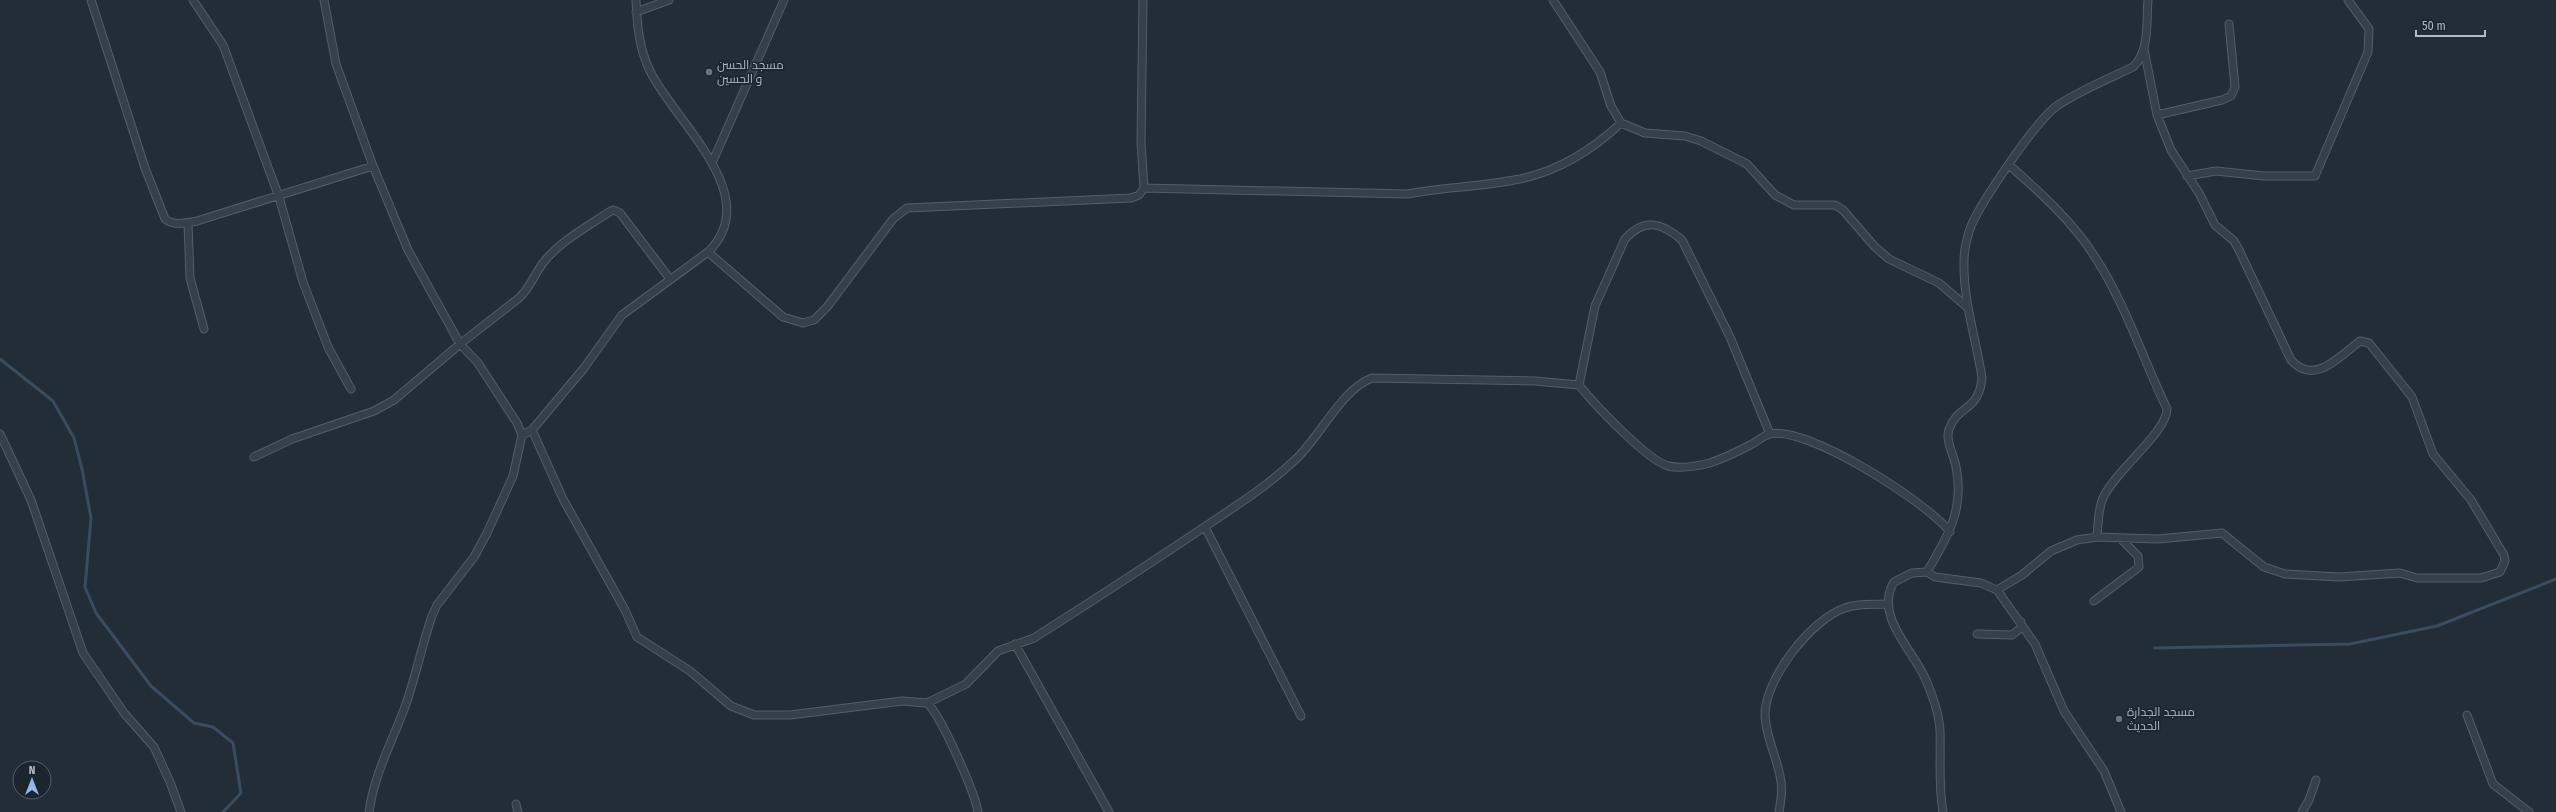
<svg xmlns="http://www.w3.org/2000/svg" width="2556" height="812" font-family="'Fira Sans Condensed',Cairo,sans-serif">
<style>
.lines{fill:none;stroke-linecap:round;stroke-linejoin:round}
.stream{stroke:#3a4c5f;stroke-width:3}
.minor-casing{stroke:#555d66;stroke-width:9}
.minor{stroke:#373f48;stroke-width:7}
.worship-dot{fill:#6b7280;stroke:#1c242d;stroke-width:1.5}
.labels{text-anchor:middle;stroke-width:3;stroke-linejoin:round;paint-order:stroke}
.poi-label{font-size:12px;fill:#b2bac4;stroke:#1c242d;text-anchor:start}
</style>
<rect width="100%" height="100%" fill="#232d37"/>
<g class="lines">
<path class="stream" d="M0 359 53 401 74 438 82 469 91 518 85 587 96 613 151 686 194 723 213 727 233 743 241 793 223 812
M2155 648 2350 644 2437 626 2556 579"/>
<g class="minor-casing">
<path id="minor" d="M91 0 145 168 165 219C174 226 186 223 197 221L373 166
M193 0 223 45 279 197 303 282 328 347 351 389
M324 0 336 64 373 166 408 250 460 344 478 363 517 423 522 435 513 476 487 533 474 557 437 605 432 616C422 645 416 675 406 704 393 740 374 774 369 812
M1553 0 1600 72 1611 106 1621 123 1645 133 1685 136 1701 141 1747 164 1775 195 1794 205H1835L1843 210 1875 247 1889 259 1939 283 1967 307
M636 12 669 0
M2157 115 2222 100 2231 96 2235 87 2229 24
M712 163 784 0
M2009 165C2040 192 2074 223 2095 257 2125 303 2143 359 2167 409 2167 432 2115 471 2103 498 2098 509 2098 525 2097 537
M2187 176 2216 171 2264 176H2315L2368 52 2369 29 2348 0
M1144 188 1408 194C1443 187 1479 187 1514 180 1556 173 1591 151 1621 123
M188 223 190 278 204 329
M708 252 783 317 803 323 814 320 827 307 893 219 907 208 1131 198 1139 195 1144 188 1141 142 1143 0
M1579 385 1595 306 1625 239C1645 217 1662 223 1682 240L1730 337 1770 434
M532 430 563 499 625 610 637 637 690 671 731 706 754 715H790L902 701 927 703C941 715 975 793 978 812
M0 434 31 500 83 653 124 713 154 747 170 782 181 812
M522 435 532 430 584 368 622 315 708 252C766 196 674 121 650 71 639 49 637 24 636 0
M254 457 292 439 374 411 394 400 460 344 519 298C530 288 534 275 543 263 560 241 587 227 609 212L614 210 620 213 670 279
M1205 527 1301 716
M1927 572C1947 538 1965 509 1956 467 1954 455 1945 441 1949 429 1958 405 1979 411 1982 378 1976 338 1963 301 1964 261 1964 249 1967 237 1971 226 1982 201 2036 120 2058 105 2081 90 2108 79 2133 67 2150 51 2146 22 2148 0
M1997 590 2022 575 2051 551 2077 540 2097 537 2158 539 2222 533 2264 567 2285 574 2339 577 2400 573 2417 578H2481L2500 572 2505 561 2504 555 2471 500 2433 454 2412 397 2369 343 2360 341C2339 357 2314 386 2291 360L2239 250 2234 241 2215 225 2199 193 2171 150 2157 115 2144 49
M2094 601 2139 567 2138 556 2120 538
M1977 634 2012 635 2021 628V622
M1015 644 1109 812
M927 703 966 684 998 651 1034 638C1089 603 1143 568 1197 532 1231 509 1267 487 1297 458 1321 435 1342 389 1372 378L1535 381 1579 385C1594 404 1647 460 1668 466 1681 469 1698 466 1710 463 1724 458 1739 451 1752 444 1758 441 1764 435 1770 434 1806 425 1927 502 1950 532
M2467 715 2493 784 2529 812
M516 804 518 812
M1779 812C1781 800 1783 788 1780 776 1776 755 1766 737 1765 716 1764 680 1811 619 1845 608 1858 603 1874 605 1888 604
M1943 812C1938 784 1941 758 1940 730 1939 713 1932 694 1925 678 1912 649 1874 615 1894 582L1912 573 1927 572 1935 577 1981 583 1997 590 2035 644 2064 711 2104 771 2121 812
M2302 812 2309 800 2316 780"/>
</g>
<use href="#minor" class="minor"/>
</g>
<g class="worship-dot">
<circle cx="709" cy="72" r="4"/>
<circle cx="2119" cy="719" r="4"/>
</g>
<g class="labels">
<g class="poi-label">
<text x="717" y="69">مسجد الحسن<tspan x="717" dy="14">و الحسين</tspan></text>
<text x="2127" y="716">مسجد الجدارة<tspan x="2127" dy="14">الحديث</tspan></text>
</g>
</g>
<g transform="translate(32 780)"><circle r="19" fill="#1c242d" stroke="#586069"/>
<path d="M0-3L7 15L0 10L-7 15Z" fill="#8db9ed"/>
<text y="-6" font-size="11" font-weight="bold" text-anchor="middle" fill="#b2bac4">N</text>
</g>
<path d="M2416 30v6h69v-6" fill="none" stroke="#b2bac4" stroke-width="2"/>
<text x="2422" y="30" font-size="12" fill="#b2bac4" stroke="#1c242d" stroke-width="3" paint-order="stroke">50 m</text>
</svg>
